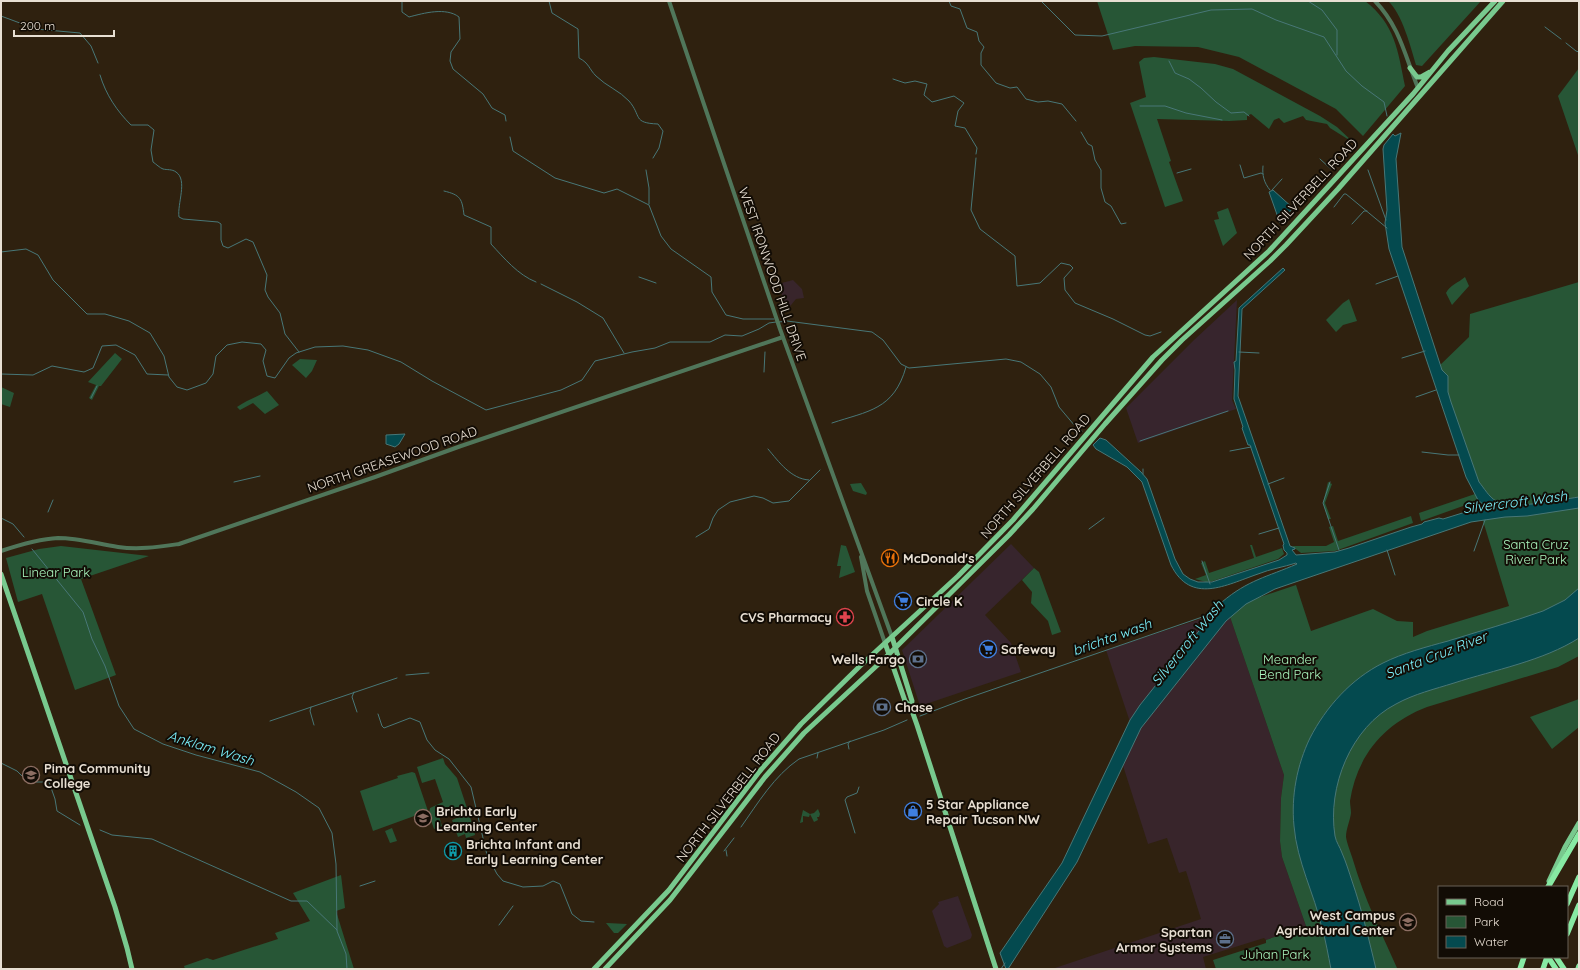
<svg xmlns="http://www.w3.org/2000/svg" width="1580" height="970" font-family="Quicksand,sans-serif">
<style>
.commercial{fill:#37252d}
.industrial{fill:#38252b}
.green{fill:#275636}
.water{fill:#044a4f;stroke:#487777}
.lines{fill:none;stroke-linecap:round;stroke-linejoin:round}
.stream{stroke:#487777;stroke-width:1}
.minor{stroke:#50765a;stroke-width:4}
.major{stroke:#78c98e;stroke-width:5}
.highway{stroke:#87eaa3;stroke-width:5.5}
.highway-bridge{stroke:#87eaa3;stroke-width:5.5}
.labels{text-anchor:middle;stroke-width:4;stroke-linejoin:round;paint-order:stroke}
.street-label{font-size:13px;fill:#e8dfd3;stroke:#120c05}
.park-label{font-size:13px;fill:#aaf6be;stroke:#120c05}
.poi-label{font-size:13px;font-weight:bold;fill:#e8dfd3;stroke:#120c05;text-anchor:start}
.water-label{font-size:14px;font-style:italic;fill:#7aeffa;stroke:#120c05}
</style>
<rect width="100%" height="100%" fill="#2f210f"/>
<path class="commercial" d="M1237 300 1232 400 1236 409 1138 443 1126 408 1194 340Z
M1011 544 1034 568 985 615 1011 643 1021 672 920 706 902 650Z
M958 896 972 935 971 938 970 939 947 948 944 946 932 911 939 904 938 902Z"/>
<path class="industrial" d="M793 280 802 289 804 298 796 299 787 310 778 284Z
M1227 608 1284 775 1281 798 1280 841 1282 857 1306 926 1266 940 1264 938 1203 957 1206 969H1052L1201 919 1186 871 1179 873 1167 838 1148 844 1118 750 1131 725 1106 650 1207 617Z"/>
<path class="green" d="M1097 1H1365C1395 24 1398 51 1405 86L1363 136 1336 109 1239 57 1198 47 1135 46 1113 50Z
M1388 1H1481L1422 66 1416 65C1411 48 1402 13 1388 1Z
M1154 57 1215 64 1233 69 1320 116 1337 127 1354 143 1330 128 1327 124 1306 120 1303 116 1284 123 1279 118 1274 120 1269 129 1251 114 1247 116V120L1229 121 1157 119 1171 161 1169 162 1183 201 1165 207 1130 103 1146 97 1139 62 1144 58Z
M1579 68V158L1558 96Z
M1228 208 1237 233 1223 246 1214 220 1219 219 1217 212Z
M1465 277 1469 286 1452 305 1446 293C1450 285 1458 283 1465 277Z
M1579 282V656L1558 667 1427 707C1385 723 1357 755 1350 801 1350 805 1351 809 1351 813 1350 821 1346 829 1346 837 1347 844 1351 853 1353 860 1364 898 1381 932 1397 968L1393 969H1216L1213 960 1266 943V940L1306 926 1282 857 1280 841 1281 798 1284 775 1227 608 1296 585 1311 631 1373 609 1397 621 1413 622V637L1427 631 1509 606 1477 501 1421 521 1419 513 1475 494 1435 370 1469 337 1470 314Z
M1349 299 1357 321 1343 325 1336 332 1326 320 1343 303Z
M115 353 122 359 101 386H99L92 400 89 398 96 385 88 382Z
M300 359 317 360 312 371 306 378 292 365Z
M1 387 14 393 10 407 1 404Z
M267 391 279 405 265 414 253 403 240 410 237 407C247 400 257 397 267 391Z
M1328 482 1332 484 1325 503 1331 519H1328L1323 503Z
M861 483 867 493 866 495 853 491 850 484Z
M1411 516 1413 523 1335 551 1301 553 1292 546H1326L1334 542 1329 527 1333 526 1338 541Z
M841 545 846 546 855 572 839 578 841 566H837Z
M1250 545H1252L1256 557 1282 548 1284 554 1278 559 1213 581 1206 582 1195 579 1206 575 1201 563 1205 561 1209 573 1254 558Z
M61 546 149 556 81 579 116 675 75 690 42 594 18 602 6 558 39 549Z
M1034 568 1039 572 1061 632 1052 635 1048 621 1031 603 1032 592 1022 580Z
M1579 699V727L1552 749 1530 717Z
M443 758 445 764 457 778 474 829 475 835 466 838 465 834 458 837 452 820 459 817 458 815 454 817 451 811 439 816 442 826 434 829 429 814 430 808 443 802 435 779 422 783 417 767Z
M412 772 415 773 428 811 373 831 360 791 398 778 397 776Z
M818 809 820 814 819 817H817L818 820 814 822 810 814 809 817 803 816V822L800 823 803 810 810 814 814 813Z
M392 828 397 841 390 843 385 831Z
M341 875 345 908 336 911 354 969H185L184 966 207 958 213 960 278 939 275 933 310 921 293 893Z
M606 923H607L627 924 618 933H614Z"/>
<path class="water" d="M1401 133 1396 159 1402 247 1442 370 1448 376V392L1451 402 1479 482C1484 488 1489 497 1496 501 1515 510 1558 500 1579 497V508L1527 516 1505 517 1471 522 1275 589 1246 604 1226 621 1141 728 1077 862 1008 969H1006L1000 953 1062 863 1130 720 1140 705 1222 602C1248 580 1267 577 1297 564L1296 563C1284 567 1270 569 1258 574 1226 585 1191 605 1171 565L1142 482 1127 467 1096 449 1093 445 1100 438 1106 440 1141 472 1147 479 1175 559 1183 574 1190 579 1198 582H1212L1279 560 1287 555V553L1284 550 1283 545 1284 544 1250 445H1248L1242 428 1243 427 1234 399 1235 370 1234 362 1236 361 1239 308 1283 268 1285 270 1242 309 1238 396 1290 546 1295 548V549L1292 550 1296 555 1335 552 1349 548 1411 527 1422 524 1424 522 1439 518 1443 519 1485 506 1478 500 1466 477 1389 249 1385 223 1387 210 1383 149 1384 145 1393 134 1395 136Z
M1273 190 1293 208 1280 223 1269 192Z
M405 434 399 444 395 447 386 444V435Z
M1579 588V638C1543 661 1494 670 1454 683 1435 689 1414 694 1396 704 1351 727 1327 787 1335 836 1336 842 1340 847 1342 853 1346 862 1349 872 1352 881 1362 910 1369 940 1376 969H1331C1328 955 1326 941 1322 928 1314 893 1297 862 1294 826 1291 796 1297 765 1310 738 1326 707 1351 679 1383 663 1403 653 1426 647 1448 641 1480 631 1512 622 1543 611L1565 600Z"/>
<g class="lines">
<path class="stream" d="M402 1V12L409 17C424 13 446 7 459 17L460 39 451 52 450 61 453 69 483 94 492 108 505 115 506 121
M549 1 552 13 578 29 579 58C589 63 589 69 596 76 606 86 620 91 629 101 642 116 632 123 658 124L663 131 659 148 653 158
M949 1 951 6 960 9 967 28 977 32 979 41 984 47 981 53V65L996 83 1010 88 1017 87 1026 99 1038 102 1048 101 1062 104 1076 121
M1041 1 1075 35 1102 36 1211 10 1252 9 1276 20 1324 37 1346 71 1362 86 1384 102 1387 116
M1308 1 1322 10 1337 30V55
M1 16 36 29 80 33 91 46 98 63
M1545 27 1561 39
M1566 43 1576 51 1579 52
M1169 61 1175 73 1189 79 1201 88 1216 102 1231 113 1244 112 1249 116
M100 75C106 95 117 111 131 125H148L154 130 151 150 153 162C156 164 160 168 163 169 167 170 172 169 176 172 188 180 177 204 179 217L183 219 218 222 221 224V240L223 246 228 248 246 239 253 242 267 275 265 290 268 297 280 313 285 334 299 352
M893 79 905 83 915 81 927 84 924 95 932 102 954 96 964 103 958 111 955 126 965 128 977 148 976 154
M1140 106H1165L1186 113 1222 120
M1081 132 1088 144 1092 146 1095 160 1101 170V188L1105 202 1111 206 1121 224 1126 223
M510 137 513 151 555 178 604 193 617 189 649 205 661 236 671 249 711 277 712 292 726 315 743 319H774
M976 158 971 210 980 229 1015 256 1017 286 1040 283 1061 263 1070 265 1073 268 1064 278 1065 290 1075 303 1113 319 1145 335 1150 336 1161 332
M1320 159 1331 169
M1240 165 1244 178 1261 173 1263 174
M1263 166C1262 175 1264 183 1270 190
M646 170 649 188V204
M1368 170 1386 220
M1177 173 1191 169
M1272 190 1282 179
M444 191C461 195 462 199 464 215L491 227V244C504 258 518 275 536 282
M1334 207 1344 194H1346L1387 228
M1352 224 1364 211H1367
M1 252 26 249 38 255 53 280 87 314H105L129 321 150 333 164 356 169 377 177 387 187 390 206 383 213 374 216 356 227 345 242 342 261 344 266 350 263 361 267 376 275 378 289 358 296 353 315 347 343 346 368 350 401 362 432 381 486 410 561 390 582 380 595 361 632 352 655 348 670 342H710L725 335 742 336 759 329 769 323 776 322
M639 277 656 283
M541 284 577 302 603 318 624 353
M1376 284 1398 276
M779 322 787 321 872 332 883 340 901 364 909 368 1006 359 1021 362 1040 374 1051 387 1059 407 1075 426 1082 431
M1239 352 1259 353
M1402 358 1425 351
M764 372 765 352
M1 374 33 375 52 366 84 372 93 368 102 346 116 345 135 355 147 374 168 375
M1416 397 1436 390
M91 398 97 386
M832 423C868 411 894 410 906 367
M1140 441 1228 411
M768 449C779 462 791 479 809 480
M1230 451 1251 447
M1422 452 1448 455H1459
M1143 469V474
M234 482 260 476
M1330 482 1323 503 1339 550
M1268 484 1284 478
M48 512 53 500
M1 518 13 524 24 537
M1089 529 1104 518
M1259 534 1279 528
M696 537 709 529 713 518 718 510 730 502 754 496 763 498 773 503 789 501 820 470
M32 549 83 612 92 639 105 666 119 706 134 729 163 744 196 755 260 772 296 792 319 808 332 833 336 864 337 931 346 954 347 969
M1387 550 1395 575
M1474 551 1485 520
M1202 561 1210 584
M406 675 429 673
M354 692 352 697 357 712
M311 707 310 711 314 725
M378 714 382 726 384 728 410 718 420 722 427 740 435 750 449 759 471 787 487 855 497 874 503 881 523 887 543 886 553 881 560 884 572 914 581 921 594 922
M920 716 965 699 1211 614
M270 721 397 678
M849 749 848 744 850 741
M817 758 818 753
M1 763 17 771 28 782H49L55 799 57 811 80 825
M741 827C758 803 774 776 799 759L884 730 907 720
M100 830 112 835 152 839 291 901H307L337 930
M855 833 845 800 847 797 857 793 859 787
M726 850 727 856
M724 851 734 838
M360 886 375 881
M499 925 513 906
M1001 969 1005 963"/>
<path class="minor" d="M669 1 780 329 892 637
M1375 1C1400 27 1405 56 1418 88
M1 551C19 545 38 539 58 538 78 538 98 544 118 547 139 550 158 547 179 544L375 477 461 446 783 337
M861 557 867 591 885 643"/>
<path class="major" d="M1410 68 1417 77H1421L1430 72
M1 574 115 907 127 948 132 969
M892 637 912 701 911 708
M885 643 905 701 911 708 917 725 996 969
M1549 881 1565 847 1579 823
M594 969 669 890 759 772 801 724 860 666 958 576 1013 520 1153 357 1269 251 1413 94 1448 51 1495 1
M605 969 670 900 765 777 804 733 884 659 1009 535 1033 509 1105 424 1162 360 1182 340 1270 261 1286 245 1338 189 1503 1"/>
<path class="highway" d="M1548 887 1579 834
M1567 904 1579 877
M1567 934 1579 905
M1520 969 1524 957
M1543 969 1547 957
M1578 969 1579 966"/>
<path class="highway-bridge" d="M1548 957 1556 969
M1556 957 1564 969"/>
</g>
<defs>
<g id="restaurant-ring" transform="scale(0.9)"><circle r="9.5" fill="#120c05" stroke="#e8710a" stroke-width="1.5"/><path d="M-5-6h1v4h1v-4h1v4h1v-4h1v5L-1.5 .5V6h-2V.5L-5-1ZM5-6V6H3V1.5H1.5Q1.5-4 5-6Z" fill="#e8710a"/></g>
<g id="supermarket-ring" transform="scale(0.9)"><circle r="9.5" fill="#120c05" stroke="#3f7fe0" stroke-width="1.5"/><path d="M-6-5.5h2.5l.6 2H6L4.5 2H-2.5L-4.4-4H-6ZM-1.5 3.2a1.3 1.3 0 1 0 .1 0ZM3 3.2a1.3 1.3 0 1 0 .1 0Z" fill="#3f7fe0"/></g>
<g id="pharmacy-ring" transform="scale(0.9)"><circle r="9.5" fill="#120c05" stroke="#e0444e" stroke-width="1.5"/><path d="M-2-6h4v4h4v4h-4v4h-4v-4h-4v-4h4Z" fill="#e0444e"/></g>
<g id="bank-ring" transform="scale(0.9)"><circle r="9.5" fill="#120c05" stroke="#5c6f8a" stroke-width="1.5"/><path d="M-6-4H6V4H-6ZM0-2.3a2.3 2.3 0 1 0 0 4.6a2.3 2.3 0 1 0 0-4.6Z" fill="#5c6f8a"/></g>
<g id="university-ring" transform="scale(0.9)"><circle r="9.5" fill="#120c05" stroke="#8d6e63" stroke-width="1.5"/><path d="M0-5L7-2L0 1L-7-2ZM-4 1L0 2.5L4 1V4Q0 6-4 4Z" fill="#8d6e63"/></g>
<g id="shop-ring" transform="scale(0.9)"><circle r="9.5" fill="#120c05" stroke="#3f7fe0" stroke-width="1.5"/><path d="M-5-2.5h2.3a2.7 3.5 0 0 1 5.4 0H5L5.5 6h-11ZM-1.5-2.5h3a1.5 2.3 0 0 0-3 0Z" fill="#3f7fe0"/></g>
<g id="school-ring" transform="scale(0.9)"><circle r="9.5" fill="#120c05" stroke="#8d6e63" stroke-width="1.5"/><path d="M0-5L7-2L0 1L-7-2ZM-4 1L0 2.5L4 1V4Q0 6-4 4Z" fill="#8d6e63"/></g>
<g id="building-ring" transform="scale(0.9)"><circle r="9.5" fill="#120c05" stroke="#0f9aa8" stroke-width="1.5"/><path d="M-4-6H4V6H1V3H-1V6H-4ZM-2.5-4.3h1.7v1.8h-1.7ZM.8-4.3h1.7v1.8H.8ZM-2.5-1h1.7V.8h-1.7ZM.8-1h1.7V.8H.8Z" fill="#0f9aa8"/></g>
<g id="office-ring" transform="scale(0.9)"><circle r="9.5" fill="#120c05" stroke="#5c6f8a" stroke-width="1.5"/><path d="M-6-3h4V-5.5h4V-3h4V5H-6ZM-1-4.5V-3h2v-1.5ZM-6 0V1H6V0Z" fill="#5c6f8a"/></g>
</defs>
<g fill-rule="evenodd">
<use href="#restaurant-ring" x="890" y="558"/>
<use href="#supermarket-ring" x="903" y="601"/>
<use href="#pharmacy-ring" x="845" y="617"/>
<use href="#supermarket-ring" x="988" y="649"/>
<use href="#bank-ring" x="918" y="659"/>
<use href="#bank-ring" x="882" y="707"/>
<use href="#university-ring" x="31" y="775"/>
<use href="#shop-ring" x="913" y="811"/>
<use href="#school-ring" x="423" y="818"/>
<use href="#building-ring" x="453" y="851"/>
<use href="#university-ring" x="1408" y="922"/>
<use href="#office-ring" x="1225" y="939"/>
</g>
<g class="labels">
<g class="street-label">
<text transform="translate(1300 199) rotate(-47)" y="5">NORTH SILVERBELL ROAD</text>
<text transform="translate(773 274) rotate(71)" y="5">WEST IRONWOOD HILL DRIVE</text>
<text transform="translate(392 459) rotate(-19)" y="5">NORTH GREASEWOOD ROAD</text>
<text transform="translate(1035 476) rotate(-49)" y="5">NORTH SILVERBELL ROAD</text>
<text transform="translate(728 797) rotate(-52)" y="5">NORTH SILVERBELL ROAD</text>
</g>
<g class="park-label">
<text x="1536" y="549">Santa Cruz<tspan x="1536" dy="15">River Park</tspan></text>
<text x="56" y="577">Linear Park</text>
<text x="1290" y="664">Meander<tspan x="1290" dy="15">Bend Park</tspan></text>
<text x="1275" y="959">Juhan Park</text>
</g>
<g class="poi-label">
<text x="903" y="563">McDonald's</text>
<text x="916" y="606">Circle K</text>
<text x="832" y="622" text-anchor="end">CVS Pharmacy</text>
<text x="1001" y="654">Safeway</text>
<text x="905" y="664" text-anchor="end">Wells Fargo</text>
<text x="895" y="712">Chase</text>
<text x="44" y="773">Pima Community<tspan x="44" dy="15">College</tspan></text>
<text x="926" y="809">5 Star Appliance<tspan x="926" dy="15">Repair Tucson NW</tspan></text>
<text x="436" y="816">Brichta Early<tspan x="436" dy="15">Learning Center</tspan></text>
<text x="466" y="849">Brichta Infant and<tspan x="466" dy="15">Early Learning Center</tspan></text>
<text x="1395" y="920" text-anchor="end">West Campus<tspan x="1395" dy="15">Agricultural Center</tspan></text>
<text x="1212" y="937" text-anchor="end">Spartan<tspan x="1212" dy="15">Armor Systems</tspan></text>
</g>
<g class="water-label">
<text transform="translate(1515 502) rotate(-7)" y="5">Silvercroft Wash</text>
<text transform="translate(1112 637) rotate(-20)" y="5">brichta wash</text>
<text transform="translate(1187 643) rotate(-51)" y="5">Silvercroft Wash</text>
<text transform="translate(1436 655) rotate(-21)" y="5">Santa Cruz River</text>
<text transform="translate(211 748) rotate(17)" y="5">Anklam Wash</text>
</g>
</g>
<rect width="1580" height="970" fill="none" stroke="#e8dfd3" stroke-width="4"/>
<rect x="1438" y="886" width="130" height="72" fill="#120c05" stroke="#686057"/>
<rect x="1446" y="899" width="20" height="6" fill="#78c98e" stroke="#686057"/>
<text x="1474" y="906" font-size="12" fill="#e8dfd3">Road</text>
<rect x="1446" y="916" width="20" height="12" fill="#275636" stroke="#686057"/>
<text x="1474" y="926" font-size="12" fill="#e8dfd3">Park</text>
<rect x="1446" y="936" width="20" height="12" fill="#044a4f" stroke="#686057"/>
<text x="1474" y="946" font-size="12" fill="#e8dfd3">Water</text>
<path d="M14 30v6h100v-6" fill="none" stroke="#e8dfd3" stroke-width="2"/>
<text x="20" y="30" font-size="12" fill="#e8dfd3" stroke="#120c05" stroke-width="3" paint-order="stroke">200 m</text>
</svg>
